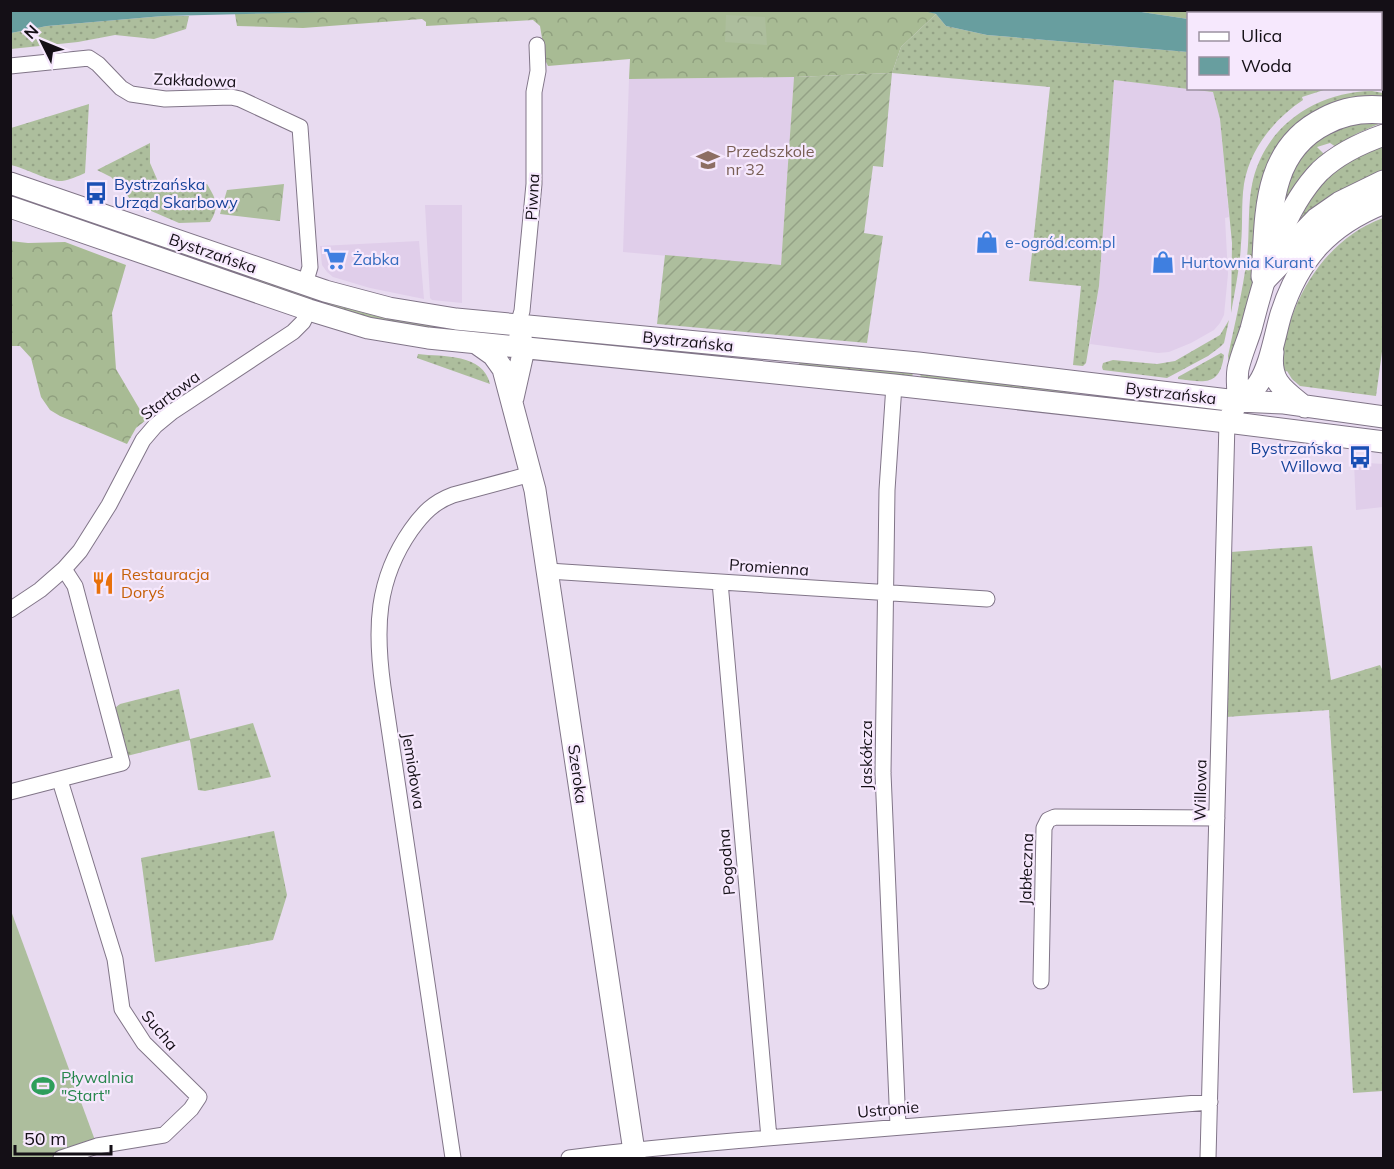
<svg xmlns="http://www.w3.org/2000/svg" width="1394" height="1169" font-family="Mulish,sans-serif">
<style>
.built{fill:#e0ceea}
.grass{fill:url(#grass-dots)}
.forest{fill:url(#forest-crowns)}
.park{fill:url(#park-crowns)}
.garden{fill:url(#garden-furrows)}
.pitch{fill:#adbe9d}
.water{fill:#689e9f}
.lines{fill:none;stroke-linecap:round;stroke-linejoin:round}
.street-casing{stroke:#817588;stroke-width:17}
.secondary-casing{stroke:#817588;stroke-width:23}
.highway-casing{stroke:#817588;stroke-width:29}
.street{stroke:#fff;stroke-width:15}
.secondary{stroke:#fff;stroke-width:21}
.highway{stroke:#fff;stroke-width:27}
.labels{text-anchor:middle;stroke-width:4.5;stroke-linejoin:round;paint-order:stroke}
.street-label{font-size:16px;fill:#140f16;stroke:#f6e8fd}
.education-label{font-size:16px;fill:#785e54;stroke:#f6e8fd;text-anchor:start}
.transit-label{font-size:16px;fill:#164399;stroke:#f6e8fd;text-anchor:start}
.shop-label{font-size:16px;fill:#366cbe;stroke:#f6e8fd;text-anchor:start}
.food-label{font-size:16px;fill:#c56008;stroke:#f6e8fd;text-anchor:start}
.leisure-label{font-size:16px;fill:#27864d;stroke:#f6e8fd;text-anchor:start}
</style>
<defs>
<pattern id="grass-dots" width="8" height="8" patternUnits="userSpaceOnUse" patternTransform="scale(1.5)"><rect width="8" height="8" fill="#adbe9d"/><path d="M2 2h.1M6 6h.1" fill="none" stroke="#94a286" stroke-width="1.8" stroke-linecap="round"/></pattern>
<pattern id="forest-crowns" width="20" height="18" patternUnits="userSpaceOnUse" patternTransform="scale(1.5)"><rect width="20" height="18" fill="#a8bb94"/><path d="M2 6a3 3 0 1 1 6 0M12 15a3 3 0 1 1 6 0" fill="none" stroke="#90a07f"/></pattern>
<pattern id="park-crowns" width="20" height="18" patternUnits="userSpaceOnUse" patternTransform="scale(1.5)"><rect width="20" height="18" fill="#adbe9d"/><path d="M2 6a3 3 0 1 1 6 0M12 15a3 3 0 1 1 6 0" fill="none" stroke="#94a286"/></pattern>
<pattern id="garden-furrows" width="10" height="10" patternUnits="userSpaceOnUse" patternTransform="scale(1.5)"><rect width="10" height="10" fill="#adbe9d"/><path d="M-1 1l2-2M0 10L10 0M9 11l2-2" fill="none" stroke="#94a286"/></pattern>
</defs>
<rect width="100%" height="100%" fill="#e8dbf0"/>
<path class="built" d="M794 77 781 266 623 252 629 79Z
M1114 80 1213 92 1220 119 1229 217 1225 218 1228 274 1224 315 1220 323 1214 330 1191 343 1169 352 1158 353 1090 344 1099 286Z
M425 205H462V303L432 300 430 298Z
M419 241 424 299 370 288 333 277 327 272 322 265 320 246Z
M1354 462 1383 464V507L1356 510Z"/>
<path class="grass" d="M936 14 946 26 987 35 1188 52V88L1327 89 1302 97 1303 100C1274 119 1250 149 1244 184 1241 204 1243 225 1241 244 1240 267 1235 290 1231 313L1232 243 1220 119 1213 92 1114 80 1099 286 1086 363 1083 366 1073 365 1081 286 1029 281 1050 87 892 73 901 47Z
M163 16H189L186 29 154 39 115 35 78 42 11 49V33L47 26Z
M1372 91 1383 93V102L1307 125 1229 368 1228 356C1235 323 1243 290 1247 257 1250 232 1247 205 1253 180 1267 124 1317 92 1372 91Z
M89 104 85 173C78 176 70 180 62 181 50 182 25 168 11 165V128Z
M1383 122 1356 134 1336 147 1330 143 1317 147 1324 154 1322 157 1278 209 1295 160 1337 123Z
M1383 142V176L1292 237C1303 212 1316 185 1339 168 1353 158 1369 151 1383 142Z
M150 143V163L160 186 180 182 207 184C216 199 220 206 210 222L179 223 149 210 131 201 126 193 111 177 97 170Z
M10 192 161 244 158 250 11 199Z
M1383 218 1384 337 1376 396 1300 386 1292 379 1287 371 1280 374C1284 309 1320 241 1383 218Z
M170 247 469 328 468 335 367 319 167 253Z
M1229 320 1224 343 1220 347 1208 356 1167 378 1103 370 1102 367 1103 363 1113 360 1157 364 1175 361 1220 335Z
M1221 353 1224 355C1220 387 1204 382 1178 379V377Z
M418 354C443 357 483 353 490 384L417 358Z
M801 360 913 371 912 379 797 367Z
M921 372 1071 390V393L1033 392 920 379Z
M1312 546 1331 680 1380 665 1383 671V1091L1353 1093 1329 710 1226 717 1231 552Z
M179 689 190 739 253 723 271 777 205 791 198 790 190 740 123 757 115 708 120 704Z
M274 831 287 895 273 940 155 962 141 858Z"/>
<path class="forest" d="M367 10H924L936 14 901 47 892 73 794 77 629 79 630 59 548 66 546 62 540 26 533 20 426 26V22L422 19 303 28 237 26 235 14Z
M1211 10 1234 13 1188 14V19L1135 11Z
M10 241 28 243 65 242 126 265 112 313 116 369 146 420 136 428 127 444 60 416 50 410 41 397 31 358 20 346H11Z"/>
<path class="park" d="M726 15 765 17 767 45 725 42Z
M284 184 280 221 220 214 227 190Z"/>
<path class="garden" d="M892 73 883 167 873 166 864 233 883 236 867 343 657 324 665 255 781 265 794 77Z"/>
<path class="pitch" d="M10 908 96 1143 50 1158H11Z"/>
<path class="water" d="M11 10H367V11L163 16 47 26 11 33Z
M924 11H1135L1188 19V52L987 35 946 26 936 14Z
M1211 11H1348V14H1234Z"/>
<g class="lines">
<g class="street-casing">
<path id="street" d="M10 66 89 58 98 64 121 88 131 94 165 99 231 97 240 99 300 127 310 267 305 284
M518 324 522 311 534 184V92L538 71 537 45
M894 385 887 490 883 773 898 1126
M548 571 987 599
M720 582 769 1138
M10 610 40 590 64 569 80 551 109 505 143 440 155 426 172 412 293 332 303 322 309 310
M10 792 122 763 75 586 64 569
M1041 981 1044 828 1048 820 1055 817 1217 818
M61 1158 97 1146 164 1135 191 1109 199 1097 144 1043 122 1009 115 959 62 787
M453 1158 383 687C375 629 376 580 411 530 423 513 434 502 453 495L531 474
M569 1158C635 1149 701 1144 767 1138 915 1125 1062 1115 1210 1102
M1208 1158 1227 422"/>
</g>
<g class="secondary-casing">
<path id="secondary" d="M10 183 325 291 389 308 456 319 918 363 1237 401 1284 403 1384 417
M10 207 309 310 368 328 428 338 894 385 1227 422 1384 442
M476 343 493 355 503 369 535 490 635 1158
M1273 352C1269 382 1284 390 1305 407
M513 398 524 349 520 335
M1237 401C1245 396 1253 392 1258 384 1270 367 1275 334 1281 314 1299 258 1329 225 1384 203
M1232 413C1233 409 1237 405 1237 401 1239 390 1236 380 1238 369 1241 355 1247 342 1251 329 1265 276 1281 211 1320 171 1338 154 1361 143 1384 135"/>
</g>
<g class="highway-casing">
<path id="highway" d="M1265 276C1269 218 1264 151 1325 121 1343 111 1363 108 1384 110
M1265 276 1318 221 1341 205 1384 184"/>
</g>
<use href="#street" class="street"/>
<use href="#secondary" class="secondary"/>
<use href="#highway" class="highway"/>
</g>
<defs>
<g id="school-bare" transform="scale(1.8)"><path d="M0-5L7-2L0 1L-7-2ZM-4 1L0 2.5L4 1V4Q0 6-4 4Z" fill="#8d6e63" stroke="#f6e8fd" stroke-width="2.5" paint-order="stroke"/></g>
<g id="bus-bare" transform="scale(1.8)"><path d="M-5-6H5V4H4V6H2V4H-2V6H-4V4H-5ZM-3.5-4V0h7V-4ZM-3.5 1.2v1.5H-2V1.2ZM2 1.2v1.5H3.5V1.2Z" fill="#1a4fb4" stroke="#f6e8fd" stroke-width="2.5" paint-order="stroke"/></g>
<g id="shop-bare" transform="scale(1.8)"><path d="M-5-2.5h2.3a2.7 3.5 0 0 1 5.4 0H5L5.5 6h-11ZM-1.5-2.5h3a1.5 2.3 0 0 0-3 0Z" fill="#3f7fe0" stroke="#f6e8fd" stroke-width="2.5" paint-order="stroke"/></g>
<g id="supermarket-bare" transform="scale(1.8)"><path d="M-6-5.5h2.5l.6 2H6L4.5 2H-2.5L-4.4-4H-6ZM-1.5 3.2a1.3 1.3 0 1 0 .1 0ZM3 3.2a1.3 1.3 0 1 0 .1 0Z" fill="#3f7fe0" stroke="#f6e8fd" stroke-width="2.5" paint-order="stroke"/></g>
<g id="restaurant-bare" transform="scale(1.8)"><path d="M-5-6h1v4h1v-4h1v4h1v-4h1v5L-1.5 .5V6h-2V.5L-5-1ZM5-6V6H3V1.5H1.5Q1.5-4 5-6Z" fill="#e8710a" stroke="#f6e8fd" stroke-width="2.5" paint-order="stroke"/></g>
<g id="stadium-bare" transform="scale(1.8)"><path d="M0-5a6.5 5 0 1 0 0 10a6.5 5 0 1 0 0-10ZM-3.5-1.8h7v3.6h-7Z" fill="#2e9e5b" stroke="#f6e8fd" stroke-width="2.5" paint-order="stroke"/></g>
</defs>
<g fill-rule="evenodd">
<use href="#school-bare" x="708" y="160"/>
<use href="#bus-bare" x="96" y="193"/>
<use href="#shop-bare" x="987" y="242"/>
<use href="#supermarket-bare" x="335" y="259"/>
<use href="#shop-bare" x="1163" y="262"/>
<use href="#bus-bare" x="1360" y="457"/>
<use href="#restaurant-bare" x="103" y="583"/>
<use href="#stadium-bare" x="43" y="1086"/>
</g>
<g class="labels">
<g class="street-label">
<text transform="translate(195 80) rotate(2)" y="6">Zakładowa</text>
<text transform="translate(532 197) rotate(-87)" y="6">Piwna</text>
<text transform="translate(213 253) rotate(19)" y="6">Bystrzańska</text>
<text transform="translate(688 341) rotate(6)" y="6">Bystrzańska</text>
<text transform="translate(1171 393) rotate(7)" y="6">Bystrzańska</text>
<text transform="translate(170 395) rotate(-37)" y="6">Startowa</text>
<text transform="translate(769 567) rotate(4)" y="6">Promienna</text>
<text transform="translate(866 755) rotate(-90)" y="6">Jaskółcza</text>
<text transform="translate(414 771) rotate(81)" y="6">Jemiołowa</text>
<text transform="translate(578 774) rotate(82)" y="6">Szeroka</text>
<text transform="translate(1200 790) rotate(-89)" y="6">Willowa</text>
<text transform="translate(726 862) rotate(-95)" y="6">Pogodna</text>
<text transform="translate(1026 869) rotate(-88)" y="6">Jabłeczna</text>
<text transform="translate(160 1030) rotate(50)" y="6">Sucha</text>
<text transform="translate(888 1109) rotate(-5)" y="6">Ustronie</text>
</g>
<g class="education-label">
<text x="726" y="157">Przedszkole<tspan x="726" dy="18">nr 32</tspan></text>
</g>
<g class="transit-label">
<text x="114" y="190">Bystrzańska<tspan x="114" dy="18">Urząd Skarbowy</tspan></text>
<text x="1342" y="454" text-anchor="end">Bystrzańska<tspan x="1342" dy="18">Willowa</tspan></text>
</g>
<g class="shop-label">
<text x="1005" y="248">e-ogród.com.pl</text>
<text x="353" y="265">Żabka</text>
<text x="1181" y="268">Hurtownia Kurant</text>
</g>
<g class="food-label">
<text x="121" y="580">Restauracja<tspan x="121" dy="18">Doryś</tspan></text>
</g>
<g class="leisure-label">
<text x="61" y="1083">Pływalnia<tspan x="61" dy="18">"Start"</tspan></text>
</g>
</g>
<rect width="1394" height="1169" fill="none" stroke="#140f16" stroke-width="24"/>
<rect x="1187" y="12" width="195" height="78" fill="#f6e8fd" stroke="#9c91a1" stroke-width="1.5"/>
<rect x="1199" y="32" width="30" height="9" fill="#ffffff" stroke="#9c91a1" stroke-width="1.5"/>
<text x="1241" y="42" font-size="18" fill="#140f16">Ulica</text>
<rect x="1199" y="57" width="30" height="18" fill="#689e9f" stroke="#9c91a1" stroke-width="1.5"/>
<text x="1241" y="72" font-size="18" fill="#140f16">Woda</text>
<g transform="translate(42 42) rotate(313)" stroke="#f6e8fd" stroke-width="4.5" paint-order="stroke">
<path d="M0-4.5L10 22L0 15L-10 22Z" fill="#140f16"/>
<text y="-9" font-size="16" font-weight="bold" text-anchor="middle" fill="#140f16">N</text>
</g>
<path d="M15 1145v9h96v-9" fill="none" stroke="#140f16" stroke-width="3"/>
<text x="24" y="1145" font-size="18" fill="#140f16" stroke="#f6e8fd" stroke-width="4.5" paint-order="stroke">50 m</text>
</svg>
